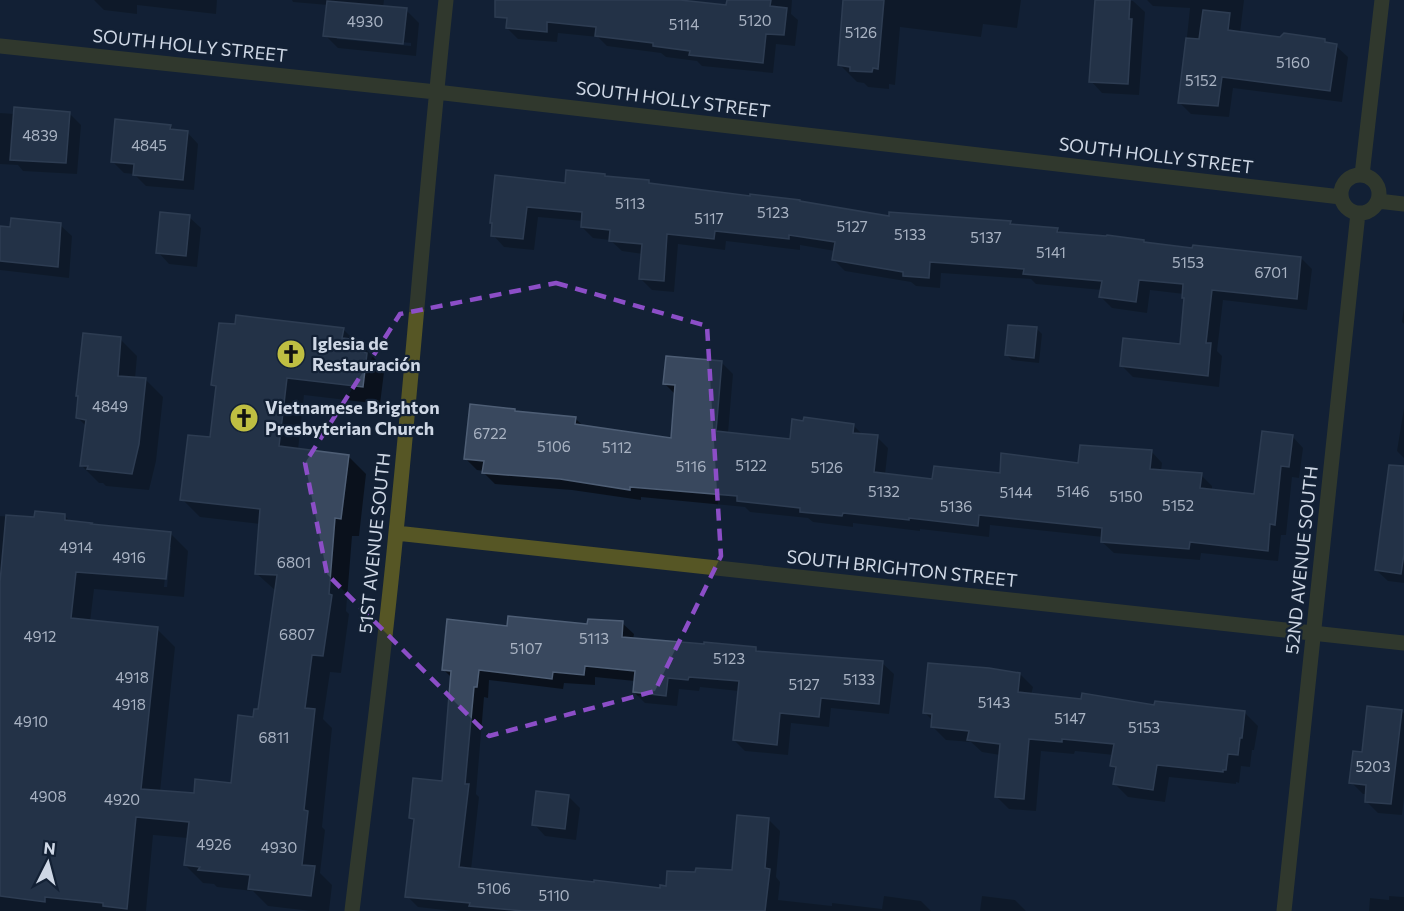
<svg xmlns="http://www.w3.org/2000/svg" width="1404" height="911" font-family="Commissioner,sans-serif">
<style>
.shadow{fill:#0007;fill-rule:evenodd}
.building{fill:#39485e;stroke:#4e5e75;stroke-width:1.5}
.lines{fill:none;stroke-linecap:round;stroke-linejoin:round}
.street{stroke:#565625;stroke-width:15}
.marked{fill:none;stroke:#8c4ec7;stroke-width:4.5;stroke-dasharray:12 8;stroke-linejoin:round}
.labels{text-anchor:middle;stroke-width:4.5;stroke-linejoin:round;paint-order:stroke}
.number-label{font-size:15px;fill:#a9b3c3}
.street-label{font-size:18px;fill:#ced7e5;stroke:#132135}
.poi-label{font-size:18px;font-weight:bold;fill:#ced7e5;stroke:#132135;text-anchor:start}
</style>
<rect width="100%" height="100%" fill="#132135"/>
<path class="shadow" d="M94 0H217L216 14 137 5V14L104 10Z
M292 0H384L383 8 406 10 419 23 416 56 338 48 325 35 328 5 293 2ZM337 36 411 43V46L337 39Z
M500 0H666L728 7V0H792L791 14 798 20 795 46 776 44 773 73 702 66 697 61 666 57 661 53 607 46 598 37 558 33 557 42 518 39 507 28 508 20 499 11Z
M845 0H1021L1017 28 983 24 981 37 900 27 895 85 889 84V89L868 87 864 83 857 82 840 65Z
M1096 0 1133 1 1145 12 1139 95 1102 93 1091 81Z
M1147 0H1244L1240 33 1281 39 1324 40 1328 45 1336 46 1348 57 1342 102 1233 88 1229 117 1191 114 1180 103 1190 8 1153 6Z
M0 113 15 114 69 113 81 125 77 174 23 171 18 165 0 164Z
M170 126 175 131 187 132 198 144 194 190 146 186 134 174 124 173 112 161Z
M604 175 607 178 648 181 652 185 891 217 1010 223 1012 225 1057 229 1062 234 1143 241 1147 244 1301 258 1312 269 1307 310 1223 300 1217 351 1222 356 1219 387 1133 377 1122 366 1181 346 1185 299 1184 294 1150 290 1147 313 1112 308 1101 297 1102 290 1036 284 1031 279 941 273 940 288 916 286 911 282 845 271 834 260 835 251 800 245V250L726 241 725 250 678 244 674 292 652 290 641 279 643 254 622 251 610 240 593 238 582 227 583 221 538 217 534 250 504 247 493 235 494 224 566 184Z
M189 217 201 228 197 267 169 264 158 252Z
M60 225 72 236 69 278 0 270V228Z
M1404 307V324L1402 322Z
M1036 328 1042 334 1039 363 1012 360 1007 355Z
M343 329 355 341 359 342 376 360V364L384 372 380 404 304 395 298 450 348 456 366 474 359 536H352L346 611 349 614 341 673 330 672 323 719 332 728 322 827 325 830 320 873 332 885 329 911H311L268 906 253 891 217 887 214 884 203 883 185 865 188 838 153 835 146 911H0V516L35 519 65 516 71 522 170 533 188 551 184 597 94 589 90 622 157 629 175 647 160 792 195 795 232 785 255 719 259 711 276 591 256 573 260 524 200 517 182 499 211 439 217 389 213 385ZM168 547H171L167 587H164Z
M120 339 137 356 135 379 146 380 163 397 156 461 149 490 106 486 103 483H99L82 466 87 427 77 417 80 398 77 396Z
M722 363 733 374 728 433 792 440 853 425 863 435 877 437 888 448 885 475 934 480 1001 474 1080 464 1151 451 1162 463 1161 471 1201 475 1212 486V491L1255 495 1292 436 1303 448 1299 478 1292 477 1286 535H1281L1278 561 1201 553 1200 560 1114 553 1102 542 1103 537 990 525 989 537 920 529V531L853 523V527L813 522 808 518 750 512 745 507 641 497V500L572 490 495 484 484 473V471L477 470 466 459 515 411 517 413 575 418 584 427 672 440 676 395 665 384Z
M1404 408V458L1397 451Z
M1404 511V583L1388 581 1376 570Z
M622 623 634 634 633 639 755 648 760 653 882 663 894 674 889 714 831 708 829 727 791 723 788 755 745 751 734 740 739 691 700 687 699 691 679 689 677 706 645 703 634 692 635 681 595 677V685L564 683 563 689 489 680 488 698 484 697 476 794 479 797 471 870 661 890 734 872 769 820 780 831 776 877 780 882 778 900 832 906V903L882 909 884 896 921 901 931 911H453L418 907 407 896 415 822 411 817 443 783 452 678 443 669 508 627 589 626Z
M1020 674 1033 687 1031 695 1155 707 1156 702 1245 713 1258 726 1254 750H1252L1250 767 1241 766 1239 783 1236 782V784L1169 777 1165 802 1128 797 1115 784 1117 771 1112 766 1114 755 1075 751 1074 754 1041 751 1036 811 1009 809 996 796 1000 755 982 752 971 742 946 740 933 727V721L925 713Z
M1401 711 1404 713V797L1402 815 1378 813 1366 801 1367 794H1363L1351 782 1364 754Z
M568 796 580 808 576 840 545 836 534 824Z
M982 896 1015 900 1026 911H980Z
M1389 896 1404 897V911H1369L1370 898 1389 900Z"/>
<path class="building" d="M495 0H680L726 5 727 0H771L770 6 787 8 784 35 766 34 763 63 689 55 690 51 653 46V43L595 36 596 27 547 22V32L506 28 507 18 495 17Z
M843 0H884L878 69 873 68 872 72 850 71V67L838 65Z
M1095 0H1130L1129 19H1132L1128 84 1089 82Z
M327 1 407 8 403 44 323 36Z
M1203 10 1230 13 1228 30 1280 37 1284 33 1325 39V42L1337 44 1330 91 1222 77 1218 106 1178 103 1186 38 1199 39Z
M14 107 70 112 66 163 10 160Z
M115 119 171 125 170 129 188 131 183 180 133 175 134 164 111 162Z
M566 170 605 174V176L649 180V183L750 196V194L800 200V201L889 216V212L1011 221 1010 224 1058 228 1057 232 1106 236 1107 235 1144 240V242L1192 248 1193 245 1301 257 1297 299 1212 290 1206 343H1211L1208 376 1120 366 1123 338 1180 344 1184 298H1182L1183 284 1139 280 1136 302 1099 297 1102 281 1023 274 1024 269 930 262 929 278 903 276V272L832 260 835 242 789 235V239L715 231 714 239 667 234 664 281 639 279 642 244 609 241 610 230 581 227 582 212 527 207 523 239 491 236 492 223H490L495 175 565 183Z
M160 212 190 215 186 256 156 253Z
M11 218 61 223 58 267 0 261V226L10 227Z
M236 315 344 328 342 338 359 340 358 351 367 353 363 387 287 378 279 446 349 455 341 519 335 518 329 594 332 595 323 656 312 655 305 708 315 709 304 810 308 811 302 865 315 866 311 896 248 889 250 875 198 870 200 867 184 865 189 822 136 817 127 909 103 906V903L45 897V902L0 896V582L6 515 34 517 35 511 65 514V520L92 523 91 524 171 532 166 579 76 572 71 618 158 627 141 789 194 793 195 779 231 783 238 715 253 717 254 709H258L277 575 255 574 260 509 180 500 188 435 210 437 216 386 211 385 219 323 235 324Z
M1008 325 1037 327 1034 358 1005 355Z
M83 333 121 337 118 376 146 378 139 444 132 474 87 469 88 466H80L86 420 76 418 78 396H76Z
M666 356 722 361 716 431 790 439 792 419 803 421 804 417 854 424 853 433 878 435 874 472 932 479 934 466 1000 473 1001 453 1078 463 1080 445 1152 450 1150 469 1202 473 1200 488 1254 494 1262 431 1293 435 1289 467 1281 466 1275 525 1270 524 1268 551 1190 542 1189 549 1101 542 1102 528 979 515 978 526 909 518V520L843 513 842 516 800 512V508L737 501V496L630 487V490L560 479 482 473 484 461 464 459 470 404 515 409V411L576 417 575 424 671 438 675 385 663 384Z
M1389 465 1404 466V554L1401 574 1375 570Z
M508 616 587 624 588 619 623 621 622 637 704 644V642L756 647V651L883 661 879 704 821 698 819 717 780 713 777 745 733 740 739 681 689 677 688 680 668 678 666 696 633 692 635 671 585 666 584 675 553 672 552 679 479 670 477 687H474L465 784H469L459 867 594 882V880L660 888V885L666 886 667 871 695 872 696 868 732 870 737 815 769 818 765 868 770 869 765 911H523L469 906 470 903 405 897 414 819 409 818 413 778 442 781 451 671 442 670 447 619 507 626Z
M928 663 989 668 1020 673 1018 692 1081 699 1082 693 1154 705 1155 701 1245 711 1242 738H1240L1238 755 1228 754 1226 770H1223V772L1157 765 1153 790 1113 784 1116 767 1110 766 1114 744 1062 739V742L1029 739 1024 799 995 797 1000 744 967 740 969 731 931 727 932 714 923 713Z
M1367 706 1402 710 1391 804 1365 802 1366 785 1349 783 1353 751 1362 752Z
M536 791 569 795 565 829 532 825Z"/>
<g class="lines">
<path class="street" d="M0 46 436 92 1341 197
M1341 194a19 19 0 1 1 38 0a19 19 0 1 1-38 0Z
M1362 175 1382 0
M1378 201 1404 204
M396 533 1404 643
M352 911C367 785 384 658 396 532 414 355 427 177 446 0
M1284 911 1358 213"/>
</g>
<path d="M0 0H1404V911H0ZM556 283 707 326 721 556 655 691 489 736 327 574 305 463 400 314Z" fill="#132135" fill-opacity=".55" fill-rule="evenodd"/>
<path class="marked" d="M556 283 707 326 721 556 655 691 489 736 327 574 305 463 400 314Z"/>
<defs>
<g id="church-disc" transform="scale(1.5)"><circle r="9.5" fill="#bfbe42" stroke="#132135"/><path d="M-1.2-6h2.4v3.5h3.3v2.4h-3.3V6h-2.4V-.1h-3.3v-2.4h3.3Z" fill="#111"/></g>
</defs>
<g fill-rule="evenodd">
<use href="#church-disc" x="291" y="354"/>
<use href="#church-disc" x="244" y="418"/>
</g>
<g class="labels">
<g class="number-label">
<text x="755" y="26">5120</text>
<text x="365" y="27">4930</text>
<text x="684" y="30">5114</text>
<text x="861" y="38">5126</text>
<text x="1293" y="68">5160</text>
<text x="1201" y="86">5152</text>
<text x="40" y="141">4839</text>
<text x="149" y="151">4845</text>
<text x="630" y="209">5113</text>
<text x="773" y="218">5123</text>
<text x="709" y="224">5117</text>
<text x="852" y="232">5127</text>
<text x="910" y="240">5133</text>
<text x="986" y="243">5137</text>
<text x="1051" y="258">5141</text>
<text x="1188" y="268">5153</text>
<text x="1271" y="278">6701</text>
<text x="110" y="412">4849</text>
<text x="490" y="439">6722</text>
<text x="554" y="452">5106</text>
<text x="617" y="453">5112</text>
<text x="751" y="471">5122</text>
<text x="691" y="472">5116</text>
<text x="827" y="473">5126</text>
<text x="884" y="497">5132</text>
<text x="1073" y="497">5146</text>
<text x="1016" y="498">5144</text>
<text x="1126" y="502">5150</text>
<text x="1178" y="511">5152</text>
<text x="956" y="512">5136</text>
<text x="76" y="553">4914</text>
<text x="129" y="563">4916</text>
<text x="294" y="568">6801</text>
<text x="297" y="640">6807</text>
<text x="40" y="642">4912</text>
<text x="594" y="644">5113</text>
<text x="526" y="654">5107</text>
<text x="729" y="664">5123</text>
<text x="132" y="683">4918</text>
<text x="859" y="685">5133</text>
<text x="804" y="690">5127</text>
<text x="994" y="708">5143</text>
<text x="129" y="710">4918</text>
<text x="1070" y="724">5147</text>
<text x="31" y="727">4910</text>
<text x="1144" y="733">5153</text>
<text x="274" y="743">6811</text>
<text x="1373" y="772">5203</text>
<text x="48" y="802">4908</text>
<text x="122" y="805">4920</text>
<text x="214" y="850">4926</text>
<text x="279" y="853">4930</text>
<text x="494" y="894">5106</text>
<text x="554" y="901">5110</text>
</g>
<g class="street-label">
<text transform="translate(190 46) rotate(6)" y="6">SOUTH HOLLY STREET</text>
<text transform="translate(673 100) rotate(7)" y="6">SOUTH HOLLY STREET</text>
<text transform="translate(1156 156) rotate(7)" y="6">SOUTH HOLLY STREET</text>
<text transform="translate(375 543) rotate(-84)" y="6">51ST AVENUE SOUTH</text>
<text transform="translate(1302 560) rotate(-84)" y="6">52ND AVENUE SOUTH</text>
<text transform="translate(902 569) rotate(6)" y="6">SOUTH BRIGHTON STREET</text>
</g>
<g class="poi-label">
<text x="312" y="350">Iglesia de<tspan x="312" dy="21">Restauración</tspan></text>
<text x="265" y="414">Vietnamese Brighton<tspan x="265" dy="21">Presbyterian Church</tspan></text>
</g>
</g>
<g transform="translate(48 863) rotate(6)" stroke="#132135" stroke-width="4.5" paint-order="stroke">
<path d="M0-4.5L10 22L0 15L-10 22Z" fill="#ced7e5"/>
<text y="-9" font-size="16" font-weight="bold" text-anchor="middle" fill="#ced7e5">N</text>
</g>
</svg>
